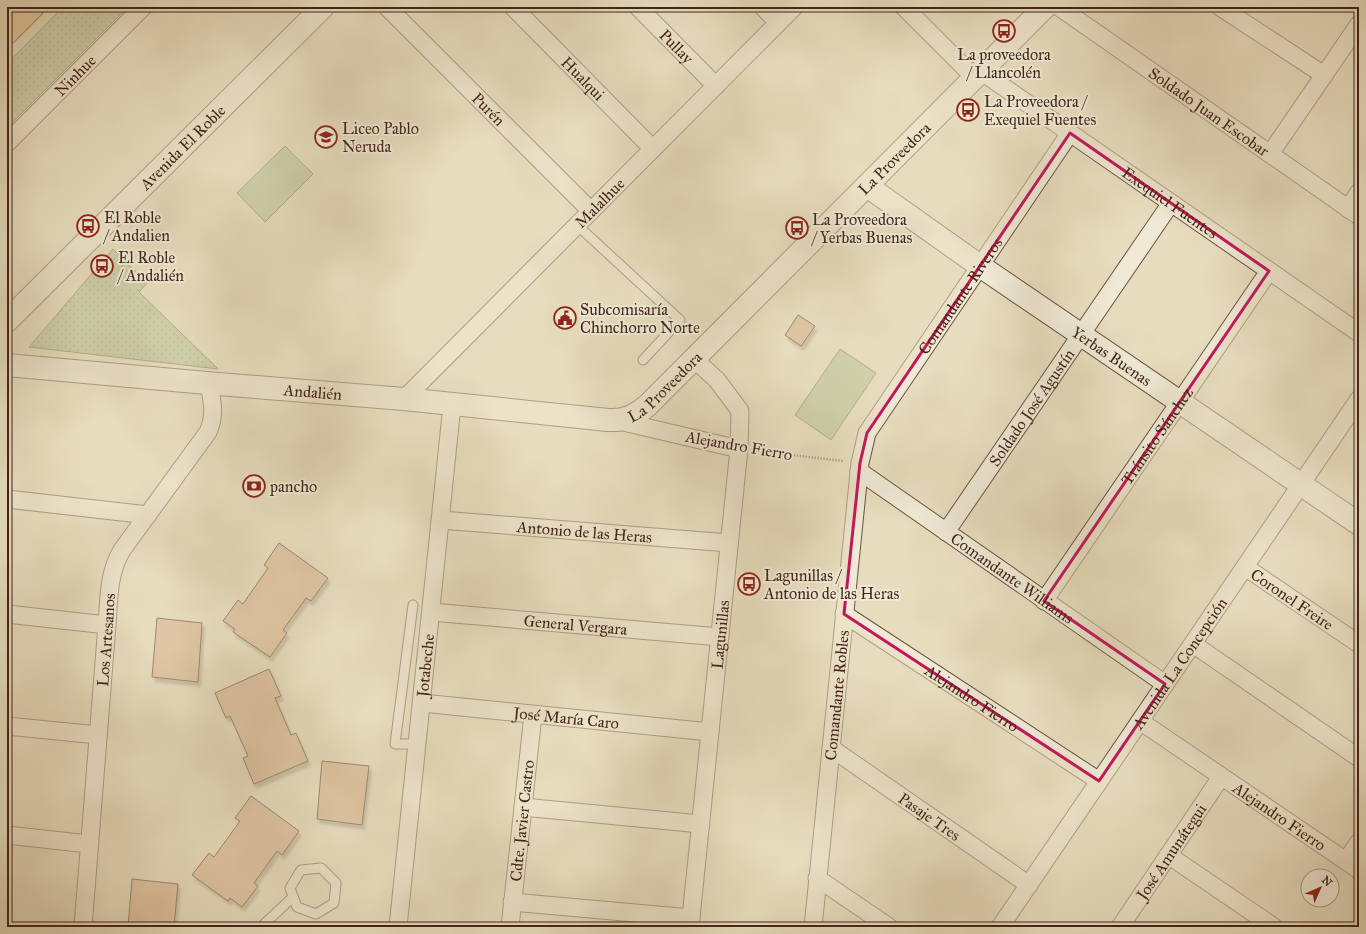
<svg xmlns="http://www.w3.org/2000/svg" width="1366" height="934" font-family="'IM FELL Great Primer',serif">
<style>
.green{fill:#b1c295;stroke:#7a7356}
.park{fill:url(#park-dots);stroke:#7a7356}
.building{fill:#d7ab85;stroke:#432418;filter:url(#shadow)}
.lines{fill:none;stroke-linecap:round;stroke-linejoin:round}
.service-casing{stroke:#6c5242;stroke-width:11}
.minor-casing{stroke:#6c5242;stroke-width:19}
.tertiary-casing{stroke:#6c5242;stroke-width:24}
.primary-casing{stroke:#432418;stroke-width:24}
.path{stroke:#432418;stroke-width:2.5;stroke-dasharray:1 2;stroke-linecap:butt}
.service{stroke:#efe9d5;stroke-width:9}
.minor{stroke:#efe9d5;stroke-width:17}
.tertiary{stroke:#efe9d5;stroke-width:22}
.primary{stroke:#e4be7f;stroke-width:22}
.marked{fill:none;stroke:#c2185b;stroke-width:3;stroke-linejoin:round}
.labels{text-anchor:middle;stroke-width:4;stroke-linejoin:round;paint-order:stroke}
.street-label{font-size:16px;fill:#432418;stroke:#efe9d5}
.poi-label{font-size:16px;fill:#432418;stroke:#efe9d5;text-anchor:start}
</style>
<defs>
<pattern id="park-dots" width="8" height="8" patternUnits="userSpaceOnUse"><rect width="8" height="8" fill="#b1c295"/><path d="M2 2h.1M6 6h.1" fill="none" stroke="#929d79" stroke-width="1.8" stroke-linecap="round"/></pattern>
<filter id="shadow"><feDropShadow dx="2.5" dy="4.5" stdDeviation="1" flood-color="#0004"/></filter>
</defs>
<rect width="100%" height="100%" fill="#e7ddbe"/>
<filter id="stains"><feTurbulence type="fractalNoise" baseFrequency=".005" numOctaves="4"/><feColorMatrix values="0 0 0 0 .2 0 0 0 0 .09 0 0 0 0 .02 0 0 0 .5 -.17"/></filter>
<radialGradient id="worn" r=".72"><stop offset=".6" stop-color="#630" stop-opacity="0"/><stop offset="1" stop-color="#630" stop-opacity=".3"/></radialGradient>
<path class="green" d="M285 146 313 174 265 222 237 193Z
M840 349 876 373 831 440 795 415Z"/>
<path class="park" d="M63 7H128L7 128V64Z
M113 249 147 283 139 292 218 369 29 347Z"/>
<path class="building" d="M798 315 815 326 801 346 785 335Z
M279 543 328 578 311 601 306 598 283 630 287 633 270 657 233 632 235 629 223 621 238 600 243 604 268 568 264 565Z
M157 618 202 623 198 682 152 677Z
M269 669 281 696 275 698 291 735 296 733 308 761 254 784 243 758 248 756 230 716 226 718 215 693Z
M322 761 369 766 362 825 317 819Z
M251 796 299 831 282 855 277 851 254 883 258 886 242 907 230 898 228 901 192 875 209 853 214 857 240 821 235 818Z
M132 879 178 884 174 927H128Z"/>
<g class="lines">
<g class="service-casing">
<path id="service" d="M577 225 680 320 643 360
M413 605 395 744H417
M321 868 336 883 334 903 316 914 297 907 290 888 301 870Z
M261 927 293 897"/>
</g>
<g class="minor-casing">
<g id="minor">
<path id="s1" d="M387 7 591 211"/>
<path id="s2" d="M513 7 653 149"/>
<path id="s3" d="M638 7 716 86"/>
<path d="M763 7 778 23"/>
<path d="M904 7 975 78"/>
<path id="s4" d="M1059 7 1359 216"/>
<path d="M1220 7 1324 75"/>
<path id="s5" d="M982 72 1359 333"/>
<path id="s6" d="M7 143 143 7"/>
<path d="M1270 154 1359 24"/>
<path d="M1348 209 1359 192"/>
<path id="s7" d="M404 399 794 7"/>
<path d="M619 421 739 449"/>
<path id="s8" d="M859 471 1165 684"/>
<path d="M7 499 148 515"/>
<path id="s9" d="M441 520 729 543"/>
<path id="s10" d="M946 532 1171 203"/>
<path id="s11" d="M1245 567 1359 644"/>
<path id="s12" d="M1044 601 1269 271"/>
<path id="s13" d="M431 612 720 637"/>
<path d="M7 614 107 625"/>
<path id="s14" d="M844 614 1099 781"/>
<path d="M1193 644 1359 758"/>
<path id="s15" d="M422 703 710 732"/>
<path id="s16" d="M1140 721 1359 870"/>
<path d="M7 726 98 735"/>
<path id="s17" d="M831 748 1029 885"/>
<path d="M523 807 701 824"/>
<path d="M7 835 89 844"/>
<path d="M1168 855 1274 927"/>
<path d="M1346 861 1359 842"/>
<path d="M817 878 889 927"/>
<path d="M512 902 691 918"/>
<path id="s18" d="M83 927 107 625C109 599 108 573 122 550L208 432C216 414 212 402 209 383"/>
<path id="s19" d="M398 927 452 405"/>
<path id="s20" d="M510 927 533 715"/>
<path id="s21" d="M690 927 739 449 740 411 717 380 694 359"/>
<path id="s22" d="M813 927 860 463 867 433 1070 133"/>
<path id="s23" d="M1000 927 1359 399"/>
<path id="s24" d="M1120 927 1221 777"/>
</g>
</g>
<g class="tertiary-casing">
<g id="tertiary">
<path id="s25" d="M867 186 980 266 1359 524"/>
<path id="s26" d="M7 321 323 7"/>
<path id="s27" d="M7 365 218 384 404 399 608 420C625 421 635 416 648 405L1045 7"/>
</g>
</g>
<g class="primary-casing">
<path id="primary" d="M7 33 33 7"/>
</g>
<path class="path" d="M755 451 844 461"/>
<use href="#service" class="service"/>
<use href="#minor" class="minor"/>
<use href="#tertiary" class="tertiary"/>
<use href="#primary" class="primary"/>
</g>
<path d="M0 0H1366V934H0ZM1070 133 1269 271 1044 601 1165 684 1099 781 844 614 860 463 867 433Z" fill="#e7ddbe" fill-opacity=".55" fill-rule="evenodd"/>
<path class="marked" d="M1070 133 1269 271 1044 601 1165 684 1099 781 844 614 860 463 867 433Z"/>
<defs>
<g id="bus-ring" transform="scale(1.15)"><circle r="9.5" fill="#efe9d5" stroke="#8f2418" stroke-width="1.5"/><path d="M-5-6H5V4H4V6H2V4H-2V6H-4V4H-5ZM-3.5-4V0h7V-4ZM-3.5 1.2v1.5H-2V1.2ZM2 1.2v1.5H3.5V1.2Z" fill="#8f2418"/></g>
<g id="school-ring" transform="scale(1.15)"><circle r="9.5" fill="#efe9d5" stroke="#8f2418" stroke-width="1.5"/><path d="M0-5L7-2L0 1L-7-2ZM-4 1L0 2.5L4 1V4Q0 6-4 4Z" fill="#8f2418"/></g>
<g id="civic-ring" transform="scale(1.15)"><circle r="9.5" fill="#efe9d5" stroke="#8f2418" stroke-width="1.5"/><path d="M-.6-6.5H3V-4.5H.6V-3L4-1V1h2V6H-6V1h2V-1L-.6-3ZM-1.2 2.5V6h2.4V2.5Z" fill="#8f2418"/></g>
<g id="bank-ring" transform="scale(1.15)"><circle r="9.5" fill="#efe9d5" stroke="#8f2418" stroke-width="1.5"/><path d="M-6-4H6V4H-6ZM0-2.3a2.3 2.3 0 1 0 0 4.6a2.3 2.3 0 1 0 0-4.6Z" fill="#8f2418"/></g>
</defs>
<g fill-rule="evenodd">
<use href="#bus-ring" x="1004" y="31"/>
<use href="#bus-ring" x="968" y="110"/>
<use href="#school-ring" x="326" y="137"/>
<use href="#bus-ring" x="88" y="226"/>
<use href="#bus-ring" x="797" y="228"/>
<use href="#bus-ring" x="102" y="266"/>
<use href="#civic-ring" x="565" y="318"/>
<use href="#bank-ring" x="254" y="486"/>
<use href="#bus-ring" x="749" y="584"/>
</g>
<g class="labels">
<g class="street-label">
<text dy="6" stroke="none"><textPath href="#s3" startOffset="55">Pullay</textPath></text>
<text dy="6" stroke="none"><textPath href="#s6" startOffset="96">Ninhue</textPath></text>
<text dy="6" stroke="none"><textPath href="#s2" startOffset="100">Hualqui</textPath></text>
<text dy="6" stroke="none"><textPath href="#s1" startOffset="144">Purén</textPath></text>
<text dy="6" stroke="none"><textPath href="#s4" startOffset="183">Soldado Juan Escobar</textPath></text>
<text dy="6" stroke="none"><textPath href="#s26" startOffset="247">Avenida El Roble</textPath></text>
<text dy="6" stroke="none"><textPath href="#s27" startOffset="996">La Proveedora</textPath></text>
<text dy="6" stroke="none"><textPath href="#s5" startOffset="229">Exequiel Fuentes</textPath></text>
<text dy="6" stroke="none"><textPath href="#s7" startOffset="277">Malalhue</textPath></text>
<text dy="6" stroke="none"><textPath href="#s22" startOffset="663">Comandante Riveros</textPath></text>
<text dy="6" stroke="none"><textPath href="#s25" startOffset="298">Yerbas Buenas</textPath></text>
<text dy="6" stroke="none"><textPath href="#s27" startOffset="672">La Proveedora</textPath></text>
<text dy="6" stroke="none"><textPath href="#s27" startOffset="307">Andalién</textPath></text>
<text dy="6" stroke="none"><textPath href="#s10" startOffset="151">Soldado José Agustín</textPath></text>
<text dy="6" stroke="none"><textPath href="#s12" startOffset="200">Tránsito Sánchez</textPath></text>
<text transform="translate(739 445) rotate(10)" y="6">Alejandro Fierro</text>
<text dy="6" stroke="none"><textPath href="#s9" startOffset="144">Antonio de las Heras</textPath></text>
<text dy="6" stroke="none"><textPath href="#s8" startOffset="187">Comandante Williams</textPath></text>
<text dy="6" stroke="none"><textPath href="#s11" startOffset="57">Coronel Freire</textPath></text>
<text dy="6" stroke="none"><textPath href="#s13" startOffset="145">General Vergara</textPath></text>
<text dy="6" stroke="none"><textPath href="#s21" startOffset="294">Lagunillas</textPath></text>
<text dy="6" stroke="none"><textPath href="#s18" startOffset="288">Los Artesanos</textPath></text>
<text dy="6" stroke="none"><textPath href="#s23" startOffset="319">Avenida La Concepción</textPath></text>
<text dy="6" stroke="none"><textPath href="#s19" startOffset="263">Jotabeche</textPath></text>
<text dy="6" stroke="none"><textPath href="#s22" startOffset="233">Comandante Robles</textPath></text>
<text dy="6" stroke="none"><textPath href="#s14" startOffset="153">Alejandro Fierro</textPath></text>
<text dy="6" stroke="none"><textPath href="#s15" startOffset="145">José María Caro</textPath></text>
<text dy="6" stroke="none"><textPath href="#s17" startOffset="120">Pasaje Tres</textPath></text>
<text dy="6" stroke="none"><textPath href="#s16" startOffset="169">Alejandro Fierro</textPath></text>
<text dy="6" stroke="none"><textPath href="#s20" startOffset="107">Cdte. Javier Castro</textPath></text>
<text dy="6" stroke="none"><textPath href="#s24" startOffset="91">José Amunátegui</textPath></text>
</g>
<g class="poi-label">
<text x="1004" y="60" text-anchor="middle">La proveedora<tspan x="1004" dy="18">/ Llancolén</tspan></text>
<text x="984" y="107">La Proveedora /<tspan x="984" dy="18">Exequiel Fuentes</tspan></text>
<text x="342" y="134">Liceo Pablo<tspan x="342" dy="18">Neruda</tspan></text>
<text x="104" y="223">El Roble<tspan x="104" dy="18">/ Andalien</tspan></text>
<text x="812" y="225">La Proveedora<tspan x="812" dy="18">/ Yerbas Buenas</tspan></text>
<text x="118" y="263">El Roble<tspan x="118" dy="18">/ Andalién</tspan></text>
<text x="580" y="315">Subcomisaría<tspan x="580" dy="18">Chinchorro Norte</tspan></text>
<text x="270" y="492">pancho</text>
<text x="764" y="581">Lagunillas /<tspan x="764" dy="18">Antonio de las Heras</tspan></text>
</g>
</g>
<rect width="1366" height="934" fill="none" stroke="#e7ddbe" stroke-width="24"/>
<rect x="8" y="8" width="1350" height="918" fill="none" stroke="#432418" stroke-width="2"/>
<rect x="12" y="12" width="1342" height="910" fill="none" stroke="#432418"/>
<g transform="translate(1320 888) rotate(45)"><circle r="19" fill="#efe9d5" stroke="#aa9a89"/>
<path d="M0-3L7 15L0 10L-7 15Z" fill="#8f2418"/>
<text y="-6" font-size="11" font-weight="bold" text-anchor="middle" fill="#432418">N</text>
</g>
<rect width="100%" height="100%" filter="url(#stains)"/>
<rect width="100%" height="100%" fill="url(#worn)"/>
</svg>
